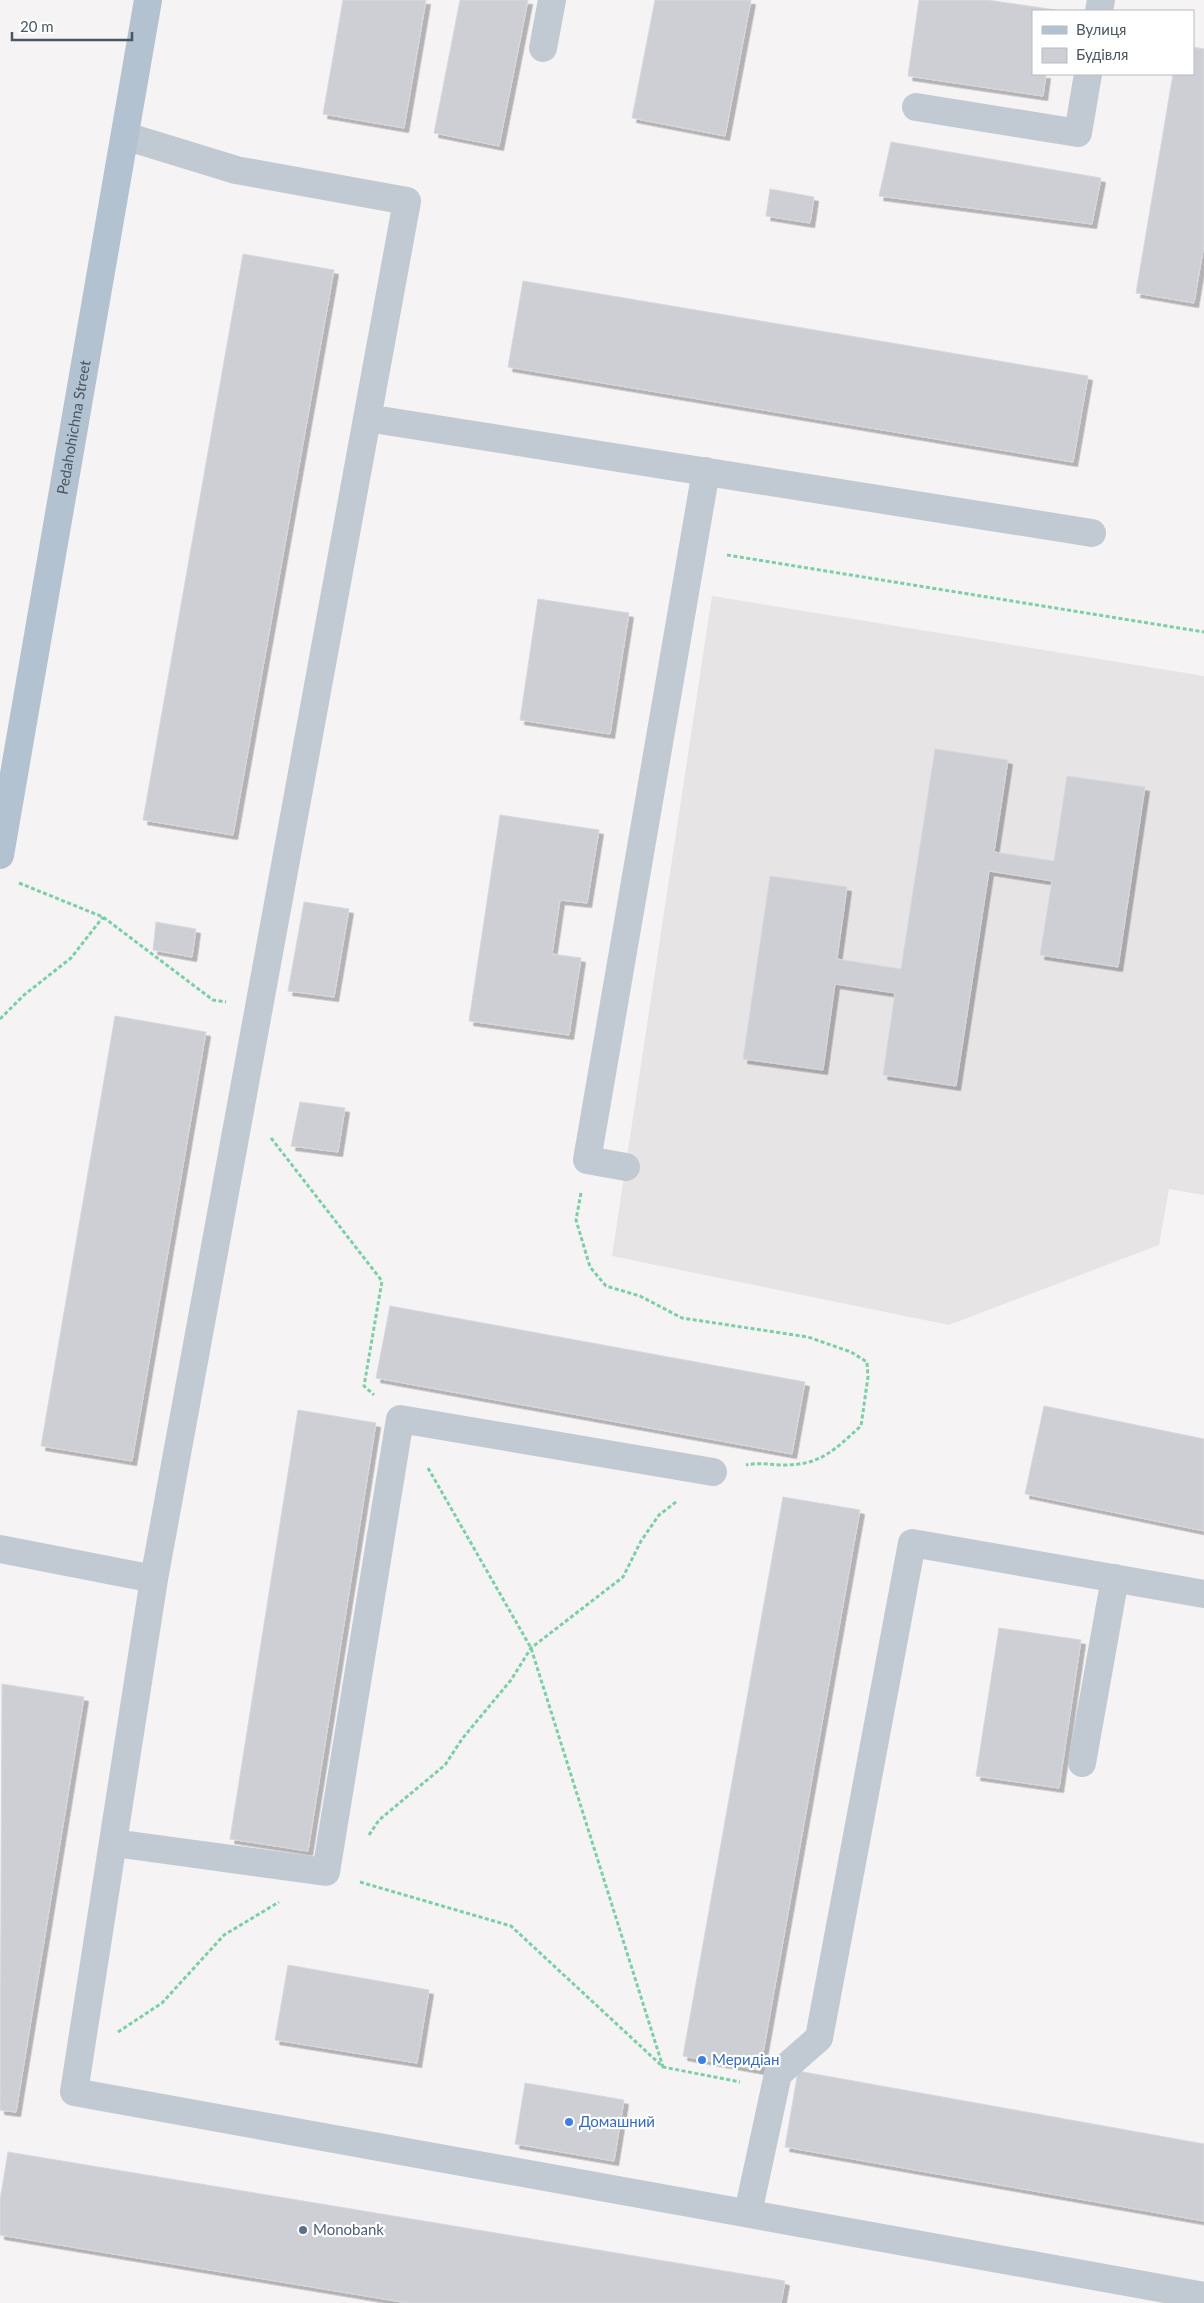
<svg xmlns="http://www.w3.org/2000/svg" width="1204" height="2303" font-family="Lato,sans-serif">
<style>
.education{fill:#e6e4e5}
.building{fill:#cdcfd5;stroke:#d7d9de;filter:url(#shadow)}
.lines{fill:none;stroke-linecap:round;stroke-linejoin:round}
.path{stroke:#7ad0a6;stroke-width:3;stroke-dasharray:4 2.5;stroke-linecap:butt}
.minor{stroke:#c1cad2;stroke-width:28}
.major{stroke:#b3c2d1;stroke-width:28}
.shop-dot{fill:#3f7fe0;stroke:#fff;stroke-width:2}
.service-dot{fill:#5c6f8a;stroke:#fff;stroke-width:2}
.labels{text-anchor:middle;stroke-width:4.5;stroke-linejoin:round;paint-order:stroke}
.street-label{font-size:15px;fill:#4a5661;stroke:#fff}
.shop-label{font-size:15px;fill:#366cbe;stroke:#fff;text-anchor:start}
.service-label{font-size:15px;fill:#4e5e75;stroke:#fff;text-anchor:start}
</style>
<defs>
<filter id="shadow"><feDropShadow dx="4.5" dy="4.5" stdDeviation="0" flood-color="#0004"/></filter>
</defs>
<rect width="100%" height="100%" fill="#f5f3f3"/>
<path class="education" d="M712 596 1204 676V1195L1169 1189 1159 1245 949 1325 612 1256Z"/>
<path class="building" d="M343 0H426L404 128 323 114Z
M460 0H528L499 146 434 133Z
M655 0H751L725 136 632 118Z
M919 0H987L1056 10 1033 11V74H1046L1043 96 908 76Z
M1193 47 1204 49V244L1194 303 1136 293 1173 74H1193Z
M891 142 1101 178 1092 224 879 196Z
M770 189 814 197 810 223 766 216Z
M243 254 334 270 233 835 143 820Z
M523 281 1088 376 1073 462 508 367Z
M538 599 629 613 610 734 520 720Z
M935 749 1008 760 994 852 1054 861 1067 776 1145 787 1118 967 1040 955 1052 881 989 871 956 1086 883 1075 895 993 835 984 823 1070 743 1059 770 876 847 887 837 959 901 969Z
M500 815 599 830 587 903 560 900 552 954 581 958 569 1035 469 1021Z
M304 902 349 909 334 997 288 991Z
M156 922 196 929 192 957 153 950Z
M115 1016 206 1032 132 1461 41 1446Z
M300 1102 345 1108 338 1152 291 1146Z
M390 1306 805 1382 792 1454 376 1378Z
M1044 1406 1204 1439V1531L1025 1494Z
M298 1410 376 1423 308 1851 230 1839Z
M783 1497 860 1510 760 2070 683 2056Z
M999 1628 1081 1640 1059 1788 976 1776Z
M2 1684 84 1697 16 2112 0 2110Z
M288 1965 429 1990 417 2063 275 2040Z
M798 2071 1204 2144V2221L785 2147Z
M525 2083 624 2100 614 2161 515 2144Z
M8 2152 785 2281 781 2303H408L0 2235V2200Z"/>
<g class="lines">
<path class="path" d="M727 555 1204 632
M19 883 103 917 213 1000 226 1002
M0 1019 24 995 71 958 103 917
M271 1138 382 1281 364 1386 374 1395
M581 1193 576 1220 590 1267 606 1286 640 1296 682 1318 808 1337 851 1352 867 1362 868 1377 861 1426C835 1449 822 1465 784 1465 771 1465 759 1462 746 1465
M428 1468 531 1648 663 2067
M369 1835 379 1820 445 1765 462 1739 511 1680 531 1648 623 1577 641 1541 659 1515 676 1502
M360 1882 511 1926 663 2067 740 2082
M118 2032 162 2003 224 1935 279 1902"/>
<path class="minor" d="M1099 11 1101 0
M543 48 552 0
M916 107 1078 133 1088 74
M125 136 236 170 407 201 154 1579
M367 418 1092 533
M626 1167 587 1160 706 471
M0 1549 154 1579 74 2092 1204 2296
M1082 1763 1115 1578
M114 1843 326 1872 400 1419 713 1472
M748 2213 778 2074 819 2038 912 1543 1204 1594"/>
<path class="major" id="s1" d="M0 855 148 0"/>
</g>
<g class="shop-dot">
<circle cx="702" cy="2060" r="5"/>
<circle cx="569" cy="2122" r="5"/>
</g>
<circle class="service-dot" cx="303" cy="2230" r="5"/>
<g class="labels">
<g class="street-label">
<text dy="5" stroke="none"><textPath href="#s1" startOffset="434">Pedahohichna Street</textPath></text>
</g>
<g class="shop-label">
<text x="712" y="2065">Меридіан</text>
<text x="579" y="2127">Домашний</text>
</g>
<g class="service-label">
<text x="313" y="2235">Monobank</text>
</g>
</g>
<rect x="1032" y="10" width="162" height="65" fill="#ffffff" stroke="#b7bbc0"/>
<rect x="1042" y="26" width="25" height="8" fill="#b3c2d1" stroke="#b7bbc0"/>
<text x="1076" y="35" font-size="15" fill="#4a5661">Вулиця</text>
<rect x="1042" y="48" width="25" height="15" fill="#cdcfd5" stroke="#b7bbc0"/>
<text x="1076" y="60" font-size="15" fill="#4a5661">Будівля</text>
<path d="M12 32v8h120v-8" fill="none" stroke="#4a5661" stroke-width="2.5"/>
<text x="20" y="32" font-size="15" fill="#4a5661" stroke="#ffffff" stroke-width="4" paint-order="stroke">20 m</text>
</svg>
